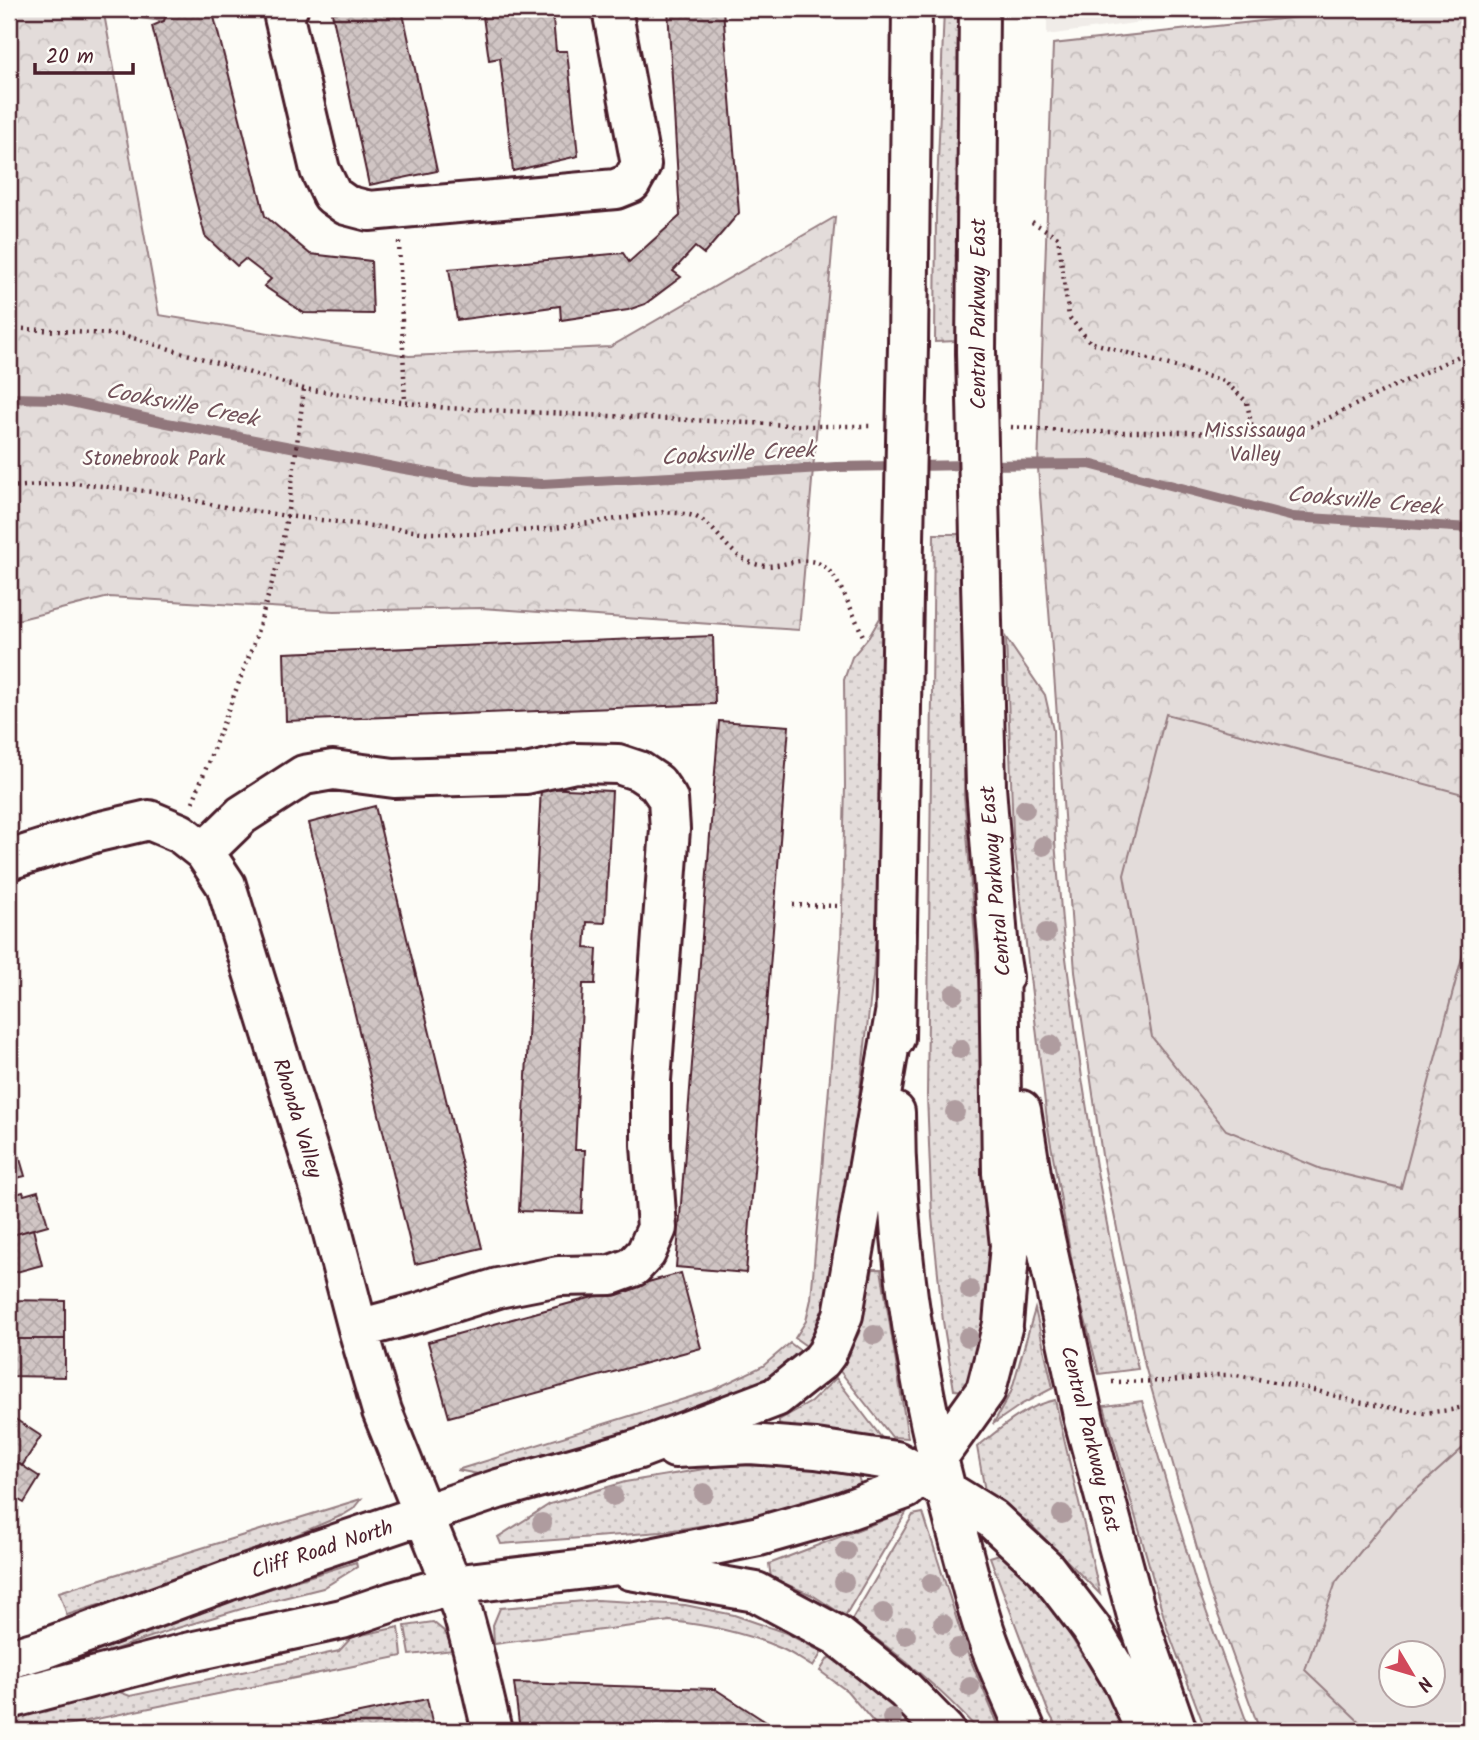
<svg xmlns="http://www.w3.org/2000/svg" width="1479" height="1740" font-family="Kalam,sans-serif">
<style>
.built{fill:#f0ece8}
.grass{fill:url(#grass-dots);stroke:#967e82;stroke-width:2}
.park{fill:url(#park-crowns);stroke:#967e82;stroke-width:2;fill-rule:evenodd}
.pitch{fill:#e3dcda;stroke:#967e82;stroke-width:2;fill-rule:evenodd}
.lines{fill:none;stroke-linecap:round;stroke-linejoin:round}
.stream{stroke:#91777b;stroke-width:10}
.building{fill:url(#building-cross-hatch);stroke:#4a1f2b;stroke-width:2}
.minor-casing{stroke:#4a1f2b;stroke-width:44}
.path{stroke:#4a1f2b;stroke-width:4.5;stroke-dasharray:2 5;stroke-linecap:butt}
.minor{stroke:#fdfcf7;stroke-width:38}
.minor-bridge-casing{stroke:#4a1f2b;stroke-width:44;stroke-linecap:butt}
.minor-bridge{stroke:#fdfcf7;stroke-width:38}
.tree{fill:#af9c9f}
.labels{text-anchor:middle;stroke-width:5;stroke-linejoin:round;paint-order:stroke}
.street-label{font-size:21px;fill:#4a1f2b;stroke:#fdfcf7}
.park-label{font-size:21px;fill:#704e57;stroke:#fdfcf7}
.water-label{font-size:23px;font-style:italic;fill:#73525a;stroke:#fdfcf7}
</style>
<defs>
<pattern id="grass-dots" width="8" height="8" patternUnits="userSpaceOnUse" patternTransform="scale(1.75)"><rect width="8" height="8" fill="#e3dcda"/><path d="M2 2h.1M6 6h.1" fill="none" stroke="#c4bcbb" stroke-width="1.8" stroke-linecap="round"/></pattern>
<pattern id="park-crowns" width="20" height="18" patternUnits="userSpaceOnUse" patternTransform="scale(1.75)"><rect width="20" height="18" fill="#e3dcda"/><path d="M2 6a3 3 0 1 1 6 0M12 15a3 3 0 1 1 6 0" fill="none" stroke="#c4bcbb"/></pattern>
<pattern id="building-cross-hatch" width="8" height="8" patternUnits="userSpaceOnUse" patternTransform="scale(1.75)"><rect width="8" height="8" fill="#d0c5c4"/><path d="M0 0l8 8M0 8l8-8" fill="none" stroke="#b4a9a9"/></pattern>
</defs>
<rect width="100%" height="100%" fill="#fdfcf7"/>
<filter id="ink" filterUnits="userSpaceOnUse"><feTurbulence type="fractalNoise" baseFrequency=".0143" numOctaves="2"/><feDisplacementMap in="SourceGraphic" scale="14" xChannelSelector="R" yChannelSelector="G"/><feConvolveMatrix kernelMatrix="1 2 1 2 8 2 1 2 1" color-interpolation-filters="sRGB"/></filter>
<g filter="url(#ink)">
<path class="built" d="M1047 9H1236L1047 35Z"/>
<path class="grass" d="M944 9H958L956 341 935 342 936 214Z
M934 534H963L965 713 964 795 983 1041 994 1241 990 1316 967 1391 954 1390 943 1321 932 1217 927 1096Z
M880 608 890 610 883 851 873 977 837 1285 812 1350 795 1338 806 1321 811 1299 841 947 845 786 844 680 852 657 869 637 880 618Z
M1006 638 1045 695 1053 730 1055 842 1064 943 1082 1078 1096 1166 1113 1256 1138 1369 1099 1374 1076 1284 1048 1128 1013 835Z
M873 1269H881L908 1438 892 1437 839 1370 859 1333Z
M1035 1309 1053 1388 1022 1404 993 1424 1011 1392Z
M790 1343 802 1352 759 1391 530 1463 478 1474 457 1470 713 1390 763 1366Z
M836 1378 884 1441 779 1426V1420L811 1402Z
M1055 1400 1100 1594 1029 1523 985 1491 977 1447C1000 1429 1025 1406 1055 1400Z
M1142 1401 1197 1586 1250 1731H1206L1167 1628 1104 1406Z
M728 1465 809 1467 858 1476 862 1489 808 1509 661 1532 501 1544 498 1537 550 1504 625 1482Z
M361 1499 353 1509 343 1515 251 1554 163 1585 67 1615 59 1592Z
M907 1511 845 1616 812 1595 771 1578 769 1564Z
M923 1513 967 1652 1001 1731H979C942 1690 897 1652 851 1621L913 1515Z
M1003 1553 1055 1611 1129 1731H1059L1048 1711 990 1557Z
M356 1562 357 1567 323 1588 248 1607 171 1630 95 1656 32 1672 29 1664Z
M597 1600 685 1605 734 1615 786 1633 822 1652 813 1667C803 1661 792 1653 780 1648 746 1633 707 1625 670 1621L494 1644 493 1625 500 1608Z
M433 1622 445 1632 454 1650 410 1655 405 1626Z
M399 1627 402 1656 38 1731H10L13 1723 36 1708 117 1691 130 1696 339 1651 352 1637Z
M840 1654 935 1731H881L847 1691 820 1671 829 1657 835 1661Z"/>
<path class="park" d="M9 9H168L164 21 104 14 159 315 409 356 610 347 835 217 799 630 481 608 334 611 109 597 9 622Z
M1372 9H1470V1731H1260L1208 1587 1145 1366 1102 1155 1075 972 1055 688 1038 468 1053 44ZM1392 1652H1434V1694H1392Z"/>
<path class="pitch" d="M1166 714 1470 796V927L1401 1188 1321 1169 1226 1130 1152 1037 1124 875Z
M1470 1445V1731H1369L1305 1670 1336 1582 1394 1510 1464 1447ZM1392 1652H1434V1694H1392Z"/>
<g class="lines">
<path class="stream" d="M9 398 58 399 167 423 399 468 477 481 542 484 726 474 836 467 899 466
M984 465 1089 464 1293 517 1470 528
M914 466 969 465"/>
</g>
<path class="building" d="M168 9H212L265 216 310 254 371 261 373 314 304 313 264 286 271 279 245 259 237 266 205 236 152 26 164 21Z
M353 9H402L437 171 369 185 332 13Z
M482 9H552L556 51H567L578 156 513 171 500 58 489 60Z
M668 9H723L739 213 704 254 695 247 673 271 681 277 645 304 628 310 561 320 560 306 457 320 449 269 623 253 629 262 680 216Z
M713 636 715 704 286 721 284 653Z
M719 721 789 726 746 1273 676 1267Z
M541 788 612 791 605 923 587 922 585 948 597 949 595 984H583L575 1150H585L582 1213 519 1211Z
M375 806 482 1248 415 1264 309 823Z
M15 1142 25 1176 9 1180V1144Z
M38 1191 48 1225 9 1236V1196L23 1192 24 1195Z
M33 1229 42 1265 9 1274V1236Z
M681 1273 701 1348 449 1417 428 1342Z
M9 1300 65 1301V1339H9Z
M9 1339H65V1377L9 1376Z
M9 1415 41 1436 22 1466 9 1457Z
M9 1457 40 1477 24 1503 12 1496 9 1502Z
M514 1683 715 1689 780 1731H520Z
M427 1699 434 1731H273Z"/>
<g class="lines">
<g class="minor-casing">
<path id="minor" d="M288 9 284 17 320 170 332 195 346 205 369 211 616 189 631 183 641 165 612 9
M908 346 912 9
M976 351 979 9
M980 538 986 787 999 952 1003 977
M204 852 242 815 304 775 333 770 394 778 526 774 575 763 618 764 639 771 657 783 668 799 670 829 651 1080V1145L657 1228 646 1253 633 1267 611 1275 559 1276 498 1288 418 1313 358 1329
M9 860 97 832 149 820 180 833 204 852 226 885 329 1218 358 1329 382 1411 462 1610 473 1650 492 1731
M895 1038 904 540
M1021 1110 1031 1174 1084 1420 1137 1616 1177 1731
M895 1112C895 1259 921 1405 961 1546 970 1578 977 1612 989 1643 1000 1673 1014 1702 1026 1731
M675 1448 750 1444 816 1449 896 1461 921 1475 992 1519 1045 1568 1091 1628 1125 1685 1146 1731
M630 1570 756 1592 838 1636 905 1690 945 1731
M9 1659 43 1649 227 1581 498 1489 639 1449 776 1397 821 1361 827 1353 843 1315 895 1014
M9 1699 186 1653 342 1619 392 1602 452 1585 611 1566 759 1536 836 1514 906 1489 938 1457 986 1390 1003 1324 1010 1245 1002 1173 999 952"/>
</g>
<path class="path" d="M1032 222 1058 237 1069 317 1090 342 1224 381 1247 402 1253 435
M399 242 405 402
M9 328 123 335 304 389 446 408 811 426H873
M1011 427 1074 432H1189L1253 435 1279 434 1306 429 1390 388 1470 351
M9 487 75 483 162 493 219 506 287 516 431 533 474 534 548 529 664 512C675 513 686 513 696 517 722 530 727 558 759 565 781 570 806 551 826 568 841 581 855 619 864 638
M193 802 254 643 280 556 290 498 304 389
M793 905 839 906
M1112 1382 1171 1381 1218 1375H1236L1307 1388 1357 1402 1424 1413 1451 1410 1470 1405"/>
<use href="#minor" class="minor"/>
<g class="minor-bridge-casing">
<path id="minor-bridge" d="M976 351 980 538
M904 540 908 346"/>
</g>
<use href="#minor-bridge" class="minor-bridge"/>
</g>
<g class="tree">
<circle cx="1025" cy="809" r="10"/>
<circle cx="1043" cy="846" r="10"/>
<circle cx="1046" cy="933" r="10"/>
<circle cx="954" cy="994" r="10"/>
<circle cx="1051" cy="1045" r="10"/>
<circle cx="960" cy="1049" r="10"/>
<circle cx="955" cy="1112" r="10"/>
<circle cx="970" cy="1290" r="10"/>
<circle cx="874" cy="1335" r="10"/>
<circle cx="968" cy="1337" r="10"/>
<circle cx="704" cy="1493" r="10"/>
<circle cx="613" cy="1496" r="10"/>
<circle cx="1062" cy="1514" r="10"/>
<circle cx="542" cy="1523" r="10"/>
<circle cx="846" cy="1551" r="10"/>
<circle cx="844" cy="1582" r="10"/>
<circle cx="931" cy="1583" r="10"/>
<circle cx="883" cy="1613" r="10"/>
<circle cx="943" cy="1624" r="10"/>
<circle cx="906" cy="1635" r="10"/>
<circle cx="958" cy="1648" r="10"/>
<circle cx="970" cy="1687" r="10"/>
<circle cx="892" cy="1718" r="10"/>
</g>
</g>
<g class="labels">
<g class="street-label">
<text transform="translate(978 314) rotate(-90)" y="7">Central Parkway East</text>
<text transform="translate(995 881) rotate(-95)" y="7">Central Parkway East</text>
<text transform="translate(298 1118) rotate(73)" y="7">Rhonda Valley</text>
<text transform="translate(1091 1439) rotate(76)" y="7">Central Parkway East</text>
<text transform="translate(322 1549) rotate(-18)" y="7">Cliff Road North</text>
</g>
<g class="park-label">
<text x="1255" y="437">Mississauga<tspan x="1255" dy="24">Valley</tspan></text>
<text x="154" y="465">Stonebrook Park</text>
</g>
<g class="water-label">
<text transform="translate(182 404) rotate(11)" y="8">Cooksville Creek</text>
<text transform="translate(738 453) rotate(-3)" y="8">Cooksville Creek</text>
<text transform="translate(1364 500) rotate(5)" y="8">Cooksville Creek</text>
</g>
</g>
<rect width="1479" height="1740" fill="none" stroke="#fdfcf7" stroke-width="35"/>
<rect x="18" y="18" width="1444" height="1705" fill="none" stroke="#4a1f2b" stroke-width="2.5" filter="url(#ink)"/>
<g transform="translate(1412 1674) rotate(128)"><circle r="33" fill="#fdfcf7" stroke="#b5a4a5" stroke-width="2"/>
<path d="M0-5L12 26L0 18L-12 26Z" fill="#d1495b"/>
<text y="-10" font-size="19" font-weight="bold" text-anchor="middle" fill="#4a1f2b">N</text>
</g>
<path d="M35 63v10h98v-10" fill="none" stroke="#4a1f2b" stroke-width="3.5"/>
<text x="46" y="63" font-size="21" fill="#4a1f2b" stroke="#fdfcf7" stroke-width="5" paint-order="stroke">20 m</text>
</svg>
